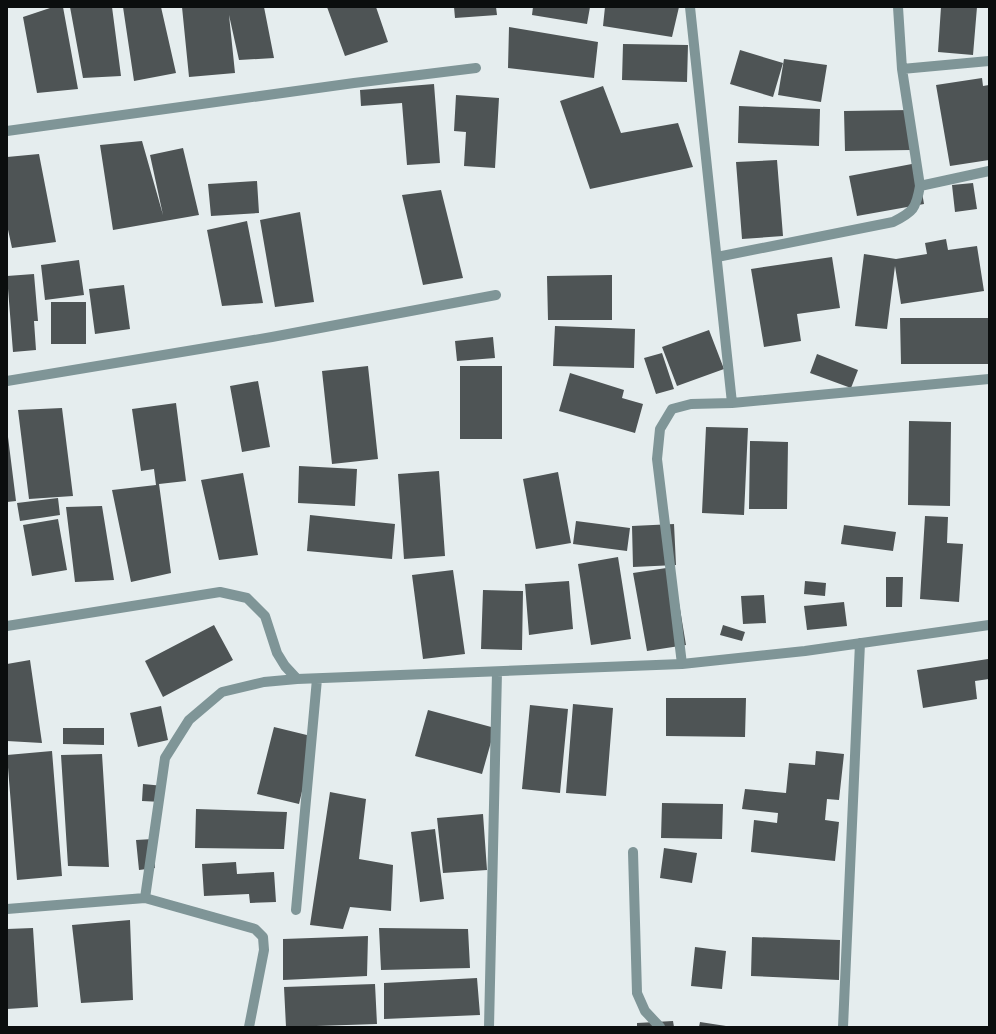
<svg xmlns="http://www.w3.org/2000/svg" width="996" height="1034" font-family="'Titillium Web',sans-serif">
<style>
.building{fill:#4e5455}
.lines{fill:none;stroke-linecap:round;stroke-linejoin:round}
.street{stroke:#7f9597;stroke-width:10}
</style>
<rect width="100%" height="100%" fill="#e5edee"/>
<path class="building" d="M53 7H63L78 89 37 93 23 17Z
M70 7H112L121 76 83 78Z
M123 7H161L176 73 134 81Z
M182 7H264L274 58 239 60 229 15 235 73 189 77Z
M327 7H376L388 42 345 56Z
M454 7H496L497 15 455 18Z
M533 7H590L587 24 532 15Z
M605 7H679L672 37 603 26Z
M941 7H977L973 55 938 52Z
M509 27 598 42 594 78 508 68Z
M623 44 688 45 687 82 622 80Z
M740 50 783 63 773 97 730 84Z
M784 59 827 65 821 102 778 95Z
M982 78 983 86 989 85V160L950 166 936 85Z
M434 84 440 163 407 165 402 103 361 106 360 90Z
M603 86 621 133 678 123 693 167 590 189 560 101Z
M456 95 499 98 495 168 464 166 466 132 454 131Z
M739 106 820 109 819 146 738 143Z
M911 110V150L845 151 844 111Z
M142 141 163 215 150 155 183 148 199 215 113 230 100 145Z
M39 154 56 242 12 248 7 225V157Z
M777 160 783 236 742 239 736 162Z
M917 163 924 204 857 216 849 176Z
M257 181 259 213 211 216 208 184Z
M973 183 977 209 955 212 952 185Z
M441 190 463 278 423 285 402 195Z
M300 212 314 302 275 307 260 220Z
M247 221 263 303 222 306 207 230Z
M946 239 948 250 977 246 984 291 901 304 895 266 887 329 855 326 864 254 896 259 927 254 925 243Z
M832 257 840 308 797 314 801 341 764 347 751 269Z
M79 260 84 295 45 300 41 265Z
M34 274 38 321H34L36 350 13 352 7 276Z
M612 275V320H548L547 276Z
M124 285 130 329 95 334 89 289Z
M51 302H86V344H51Z
M900 318H989V364H901Z
M555 326 635 329 634 368 553 366Z
M709 330 724 369 677 386 662 347Z
M493 337 495 358 457 361 455 341Z
M662 353 674 389 656 394 644 358Z
M817 354 858 370 851 388 810 373Z
M368 366 378 459 332 464 322 371Z
M460 366H502V439H460Z
M570 373 624 390 622 398 643 404 635 433 559 411Z
M258 381 270 447 242 452 230 386Z
M176 403 186 481 159 484 171 573 131 582 112 490 156 485 154 469 141 471 132 409Z
M62 408 73 496 29 499 18 410Z
M909 421 951 422 950 506 908 505Z
M706 427 748 428 744 515 702 513Z
M7 429 16 501 7 502Z
M750 441 788 442 787 509H749Z
M299 466 357 469 355 506 298 503Z
M439 471 445 556 404 559 398 474Z
M558 472 571 543 536 549 523 479Z
M243 473 258 555 219 560 201 480Z
M58 498 60 515 20 521 17 503Z
M102 506 114 580 75 582 66 507Z
M310 515 395 524 392 559 307 551Z
M925 516 948 517 947 543 963 544 959 602 920 599Z
M58 519 67 570 32 576 23 525Z
M576 521 630 528 627 551 573 544Z
M674 524 676 565 633 567 632 526Z
M844 525 896 532 893 551 841 544Z
M618 557 631 639 591 645 578 564Z
M673 567 686 645 647 651 633 573Z
M453 570 465 654 423 659 412 575Z
M886 577H903L902 607H886Z
M569 581 573 629 529 635 525 584Z
M805 581 826 583 825 596 804 594Z
M483 590 523 591 522 650 481 649Z
M764 595 766 623 743 624 741 596Z
M844 602 847 626 807 630 804 606Z
M214 625 233 660 163 697 145 661Z
M723 625 745 632 742 641 720 635Z
M988 659 989 679 975 681 977 699 923 708 917 670Z
M30 660 42 743 7 741V664Z
M666 698H746L745 737 666 736Z
M573 704 613 708 606 796 566 793Z
M530 705 568 709 560 793 522 789Z
M161 706 168 740 138 747 130 713Z
M428 710 495 728 482 774 415 756Z
M274 727 315 737 299 804 257 794Z
M63 728H104V745L63 744Z
M52 751 62 876 17 880 7 755Z
M816 751 844 754 839 800 827 799 825 820 839 822 835 861 751 852 754 820 777 823 778 813 742 809 745 789 786 793 789 763 815 765Z
M102 754 109 867 68 866 61 755Z
M143 784 164 786 162 802 142 801Z
M330 792 366 799 359 859 393 865 391 911 350 907 343 929 310 925Z
M662 803 723 804 722 839 661 838Z
M196 809 287 812 284 849 195 848Z
M483 814 487 870 443 873 437 818Z
M435 829 444 899 420 902 411 832Z
M153 839 155 868 139 870 136 840Z
M664 848 697 853 692 883 660 878Z
M236 862 237 874 274 872 276 902 250 903 249 894 204 896 202 864Z
M130 920 133 1000 81 1003 72 925Z
M33 928 38 1007 7 1009V929Z
M379 928 468 929 470 968 381 970Z
M368 936 367 976 283 980V939Z
M752 937 840 940 839 980 751 976Z
M695 947 726 951 722 989 691 986Z
M477 978 480 1015 384 1019V983Z
M375 984 377 1024 286 1027 284 987Z
M673 1021 674 1027H637V1023Z
M700 1022 726 1026 725 1027H699Z"/>
<g class="lines">
<path class="street" d="M690 7 732 403
M902 69 989 61
M7 131 354 83 476 68
M920 186 989 171
M717 257 893 222C913 212 916 209 920 186L902 69 898 7
M7 381 272 337 496 295
M7 626 220 592 247 598 265 616 277 653 285 666 297 679
M682 664 657 459 660 429 672 409 691 404 732 403 989 379
M633 852 637 993 645 1011 660 1027
M145 898 165 758 189 720 222 692 264 682 297 679 682 664 805 651 989 625
M7 909 145 898 255 929 263 937 264 950 249 1027
M296 910 317 679
M489 1027 497 672
M843 1027 860 643"/>
</g>
<rect width="996" height="1034" fill="none" stroke="#0b0e0e" stroke-width="16"/>
</svg>
